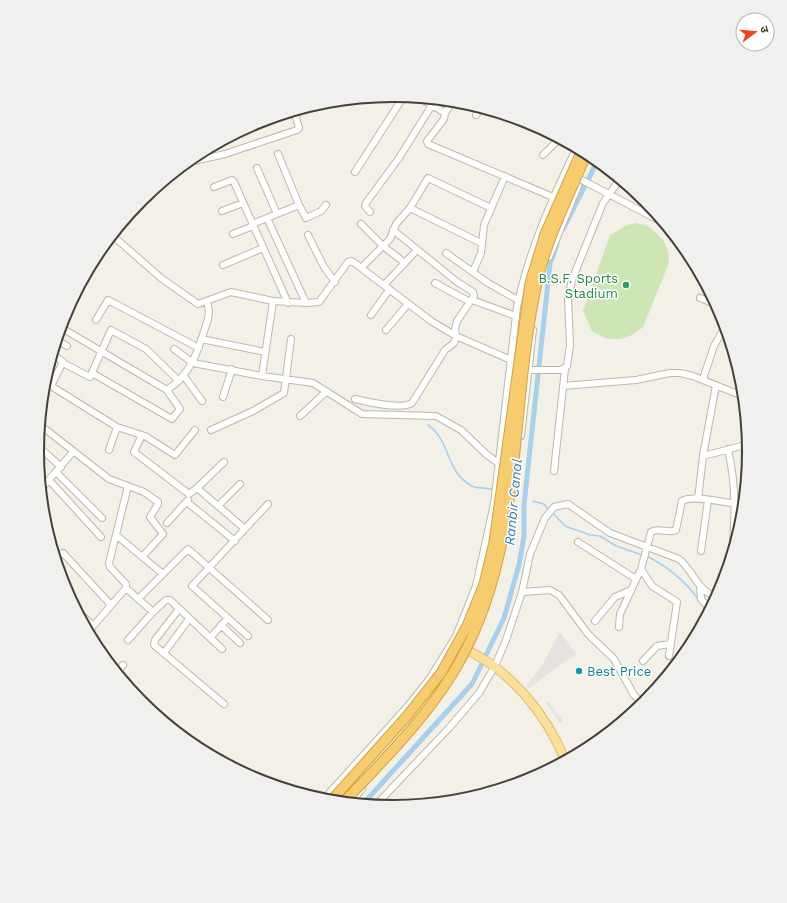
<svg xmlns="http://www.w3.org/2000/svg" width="787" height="903" font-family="'Work Sans','Noto Sans Devanagari',sans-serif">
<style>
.green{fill:#cee6b3}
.parking{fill:#e5e3e0}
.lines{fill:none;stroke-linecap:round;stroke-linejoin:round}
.stream{stroke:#a7d0ed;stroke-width:1.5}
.canal{stroke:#a7d0ed;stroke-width:5}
.minor-casing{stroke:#beb8ab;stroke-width:8}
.major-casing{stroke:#debd6b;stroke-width:10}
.minor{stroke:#fff;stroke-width:6}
.major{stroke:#fae09b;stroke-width:8}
.highway-bridge-casing{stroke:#d6a13f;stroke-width:11;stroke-linecap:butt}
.highway-bridge{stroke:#f7cc6f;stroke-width:9}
.leisure-dot{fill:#2e9e5b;stroke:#fff;stroke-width:1.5}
.culture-dot{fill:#0f9aa8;stroke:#fff;stroke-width:1.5}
.labels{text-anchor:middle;stroke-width:3;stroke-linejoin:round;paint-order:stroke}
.leisure-label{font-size:13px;fill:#27864d;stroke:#fff;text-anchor:end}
.culture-label{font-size:13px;fill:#0d838f;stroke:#fff;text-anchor:start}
.water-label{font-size:14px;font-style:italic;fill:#3579ae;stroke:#fff}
.rim{fill:none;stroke:#464037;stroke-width:2}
</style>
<rect width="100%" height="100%" fill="#f3f0e8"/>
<path class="green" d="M637 223 648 226 656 233 663 240 668 250 669 263 643 327C626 342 610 343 592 331L583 311 610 235 627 225Z"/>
<path class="parking" d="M560 632 576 654 528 689 526 686 544 662Z
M548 701 563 721 560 723 546 703Z"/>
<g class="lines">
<path class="stream" d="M428 425C451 440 445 472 472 486 478 489 486 487 493 490
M533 501 544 504 549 510
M552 512 565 526 590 535 600 536 616 546 642 555
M646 556C665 564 686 582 698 599"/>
<path class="canal" d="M563 229 598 160
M362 805 472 684 504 618 519 565 524 536V505L550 264 557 244"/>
<g class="minor-casing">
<path id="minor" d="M420 98 445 113 453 101
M445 113 444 119 427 141 428 144 553 197
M476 115 481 107
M278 154 299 205
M543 155 560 138
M185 163 225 154 297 130 299 128 294 111
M257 168 277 214
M355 172 404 96
M580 179 666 224
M214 187 232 180 234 182 288 303
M410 208 481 243
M222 211 243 203
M370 212 365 206 366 203 399 158 432 105
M267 218 306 303
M252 224 299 205 306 218 321 211 326 205
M361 224 383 246 405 263
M233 234 253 226
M112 235 161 278 198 304 231 292 273 301 262 376
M308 235 324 267 335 282
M446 253 488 283 518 300
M549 257 578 186
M223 265 263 248
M361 268 390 239 396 224 410 208 428 178 491 208
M473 272 481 253 484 225 505 176
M435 283 470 302
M384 285 417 250
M700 298 718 305
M472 300 516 316
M273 301 306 303 319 302 348 262 352 261 431 321 456 336 511 360
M371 315 389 290
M96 320 108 300 199 348
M60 327 167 390C193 373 199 347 208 319L209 311 207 301
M386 330 408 304
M201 339 265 352
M57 340 67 346
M174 349 193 363 262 376 313 383 362 414 436 416 461 430 486 454 498 463
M52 354 63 362 51 386 117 427 145 436 175 455 195 430
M63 363 90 377 111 330 146 349 179 381
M529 370H561L567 366 570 345 568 298 572 280 603 203 620 179
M92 373 172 419 180 409 167 390
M184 376 202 401
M703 379 714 346 726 325
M563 386 636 380 670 373H680L693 376 745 397
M223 397 232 369
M355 399C368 402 400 410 412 403L445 350 454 343 456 336 455 329 457 321 474 296 473 292 456 281 393 230
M300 416 326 392
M40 425 109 479 144 492 158 502V504L150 517 163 534 143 556
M211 430 253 411 284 393 291 339
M142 435 134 452 189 494 197 488 224 462
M521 436 533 330
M38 446 61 467
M728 449C737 490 735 516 732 557
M109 450 117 427
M703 456 749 444
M554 471 565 369
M56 472 102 518
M49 480 101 537
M197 488 245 529
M41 489 73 452
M698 499 703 456 716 385
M187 502 235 541
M218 506 240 484
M167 523 188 500
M116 535 163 574
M578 542 636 579
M701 551 708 500
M55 558 63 553 111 605
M641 569 652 586 677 602 669 656
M700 587 701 599 711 610
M126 588 153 612 166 600H170L222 649
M522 592 550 590 559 595 588 634 614 659 634 695 644 705
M138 599 188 549 268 620
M179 609 155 640 154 645 224 704
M77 610 93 626
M595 621 615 597 631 590
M221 625 240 643
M619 627 620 614 641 569 651 532C659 527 668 534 676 530L682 501C693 494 730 504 745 505
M88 632 126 588V584L110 567 109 563 128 486
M248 636 192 586 268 504
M210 638 228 618
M128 640 153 612
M164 653 189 619
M643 661 657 646 670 644
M116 673 123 665
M355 798 361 805
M322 801 407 707 430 678 456 636 476 586 494 504 517 307C529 250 552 199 577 147
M349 804 362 789
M375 806 449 728 479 693 495 666 506 640 522 592 530 554 545 518 554 507 568 504 610 533 679 559C694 571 697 592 718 597"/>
</g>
<g class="major-casing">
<path id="major" d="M461 647C510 669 546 713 566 762"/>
</g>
<use href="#minor" class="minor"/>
<use href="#major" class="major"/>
<g class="highway-bridge-casing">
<path id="highway-bridge" d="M330 802 407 716 441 673 467 626 475 606 484 584 494 542 530 283 545 234 582 150
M343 803C384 760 432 712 461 659 525 543 509 405 538 279 548 236 570 194 587 153"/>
</g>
<use href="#highway-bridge" class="highway-bridge"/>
</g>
<circle class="leisure-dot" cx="626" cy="285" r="4"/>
<circle class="culture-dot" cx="579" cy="671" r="4"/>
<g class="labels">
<g class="leisure-label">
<text x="618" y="283">B.S.F. Sports<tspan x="618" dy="15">Stadium</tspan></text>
</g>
<g class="culture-label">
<text x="587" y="676">Best Price</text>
</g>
<g class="water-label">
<text transform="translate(513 502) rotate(-85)" y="5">Ranbir Canal</text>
</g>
</g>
<path d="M0 0H787V903H0ZM44 451a349 349 0 1 1 698 0a349 349 0 1 1-698 0Z" fill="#f0f0ef" fill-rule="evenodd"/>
<path class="rim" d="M44 451a349 349 0 1 1 698 0a349 349 0 1 1-698 0Z"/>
<g transform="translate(755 32) rotate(74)"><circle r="19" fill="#ffffff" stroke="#b5b3af"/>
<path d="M0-3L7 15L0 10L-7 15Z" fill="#f04422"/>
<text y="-6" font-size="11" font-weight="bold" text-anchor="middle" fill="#464037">उ</text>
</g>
</svg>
